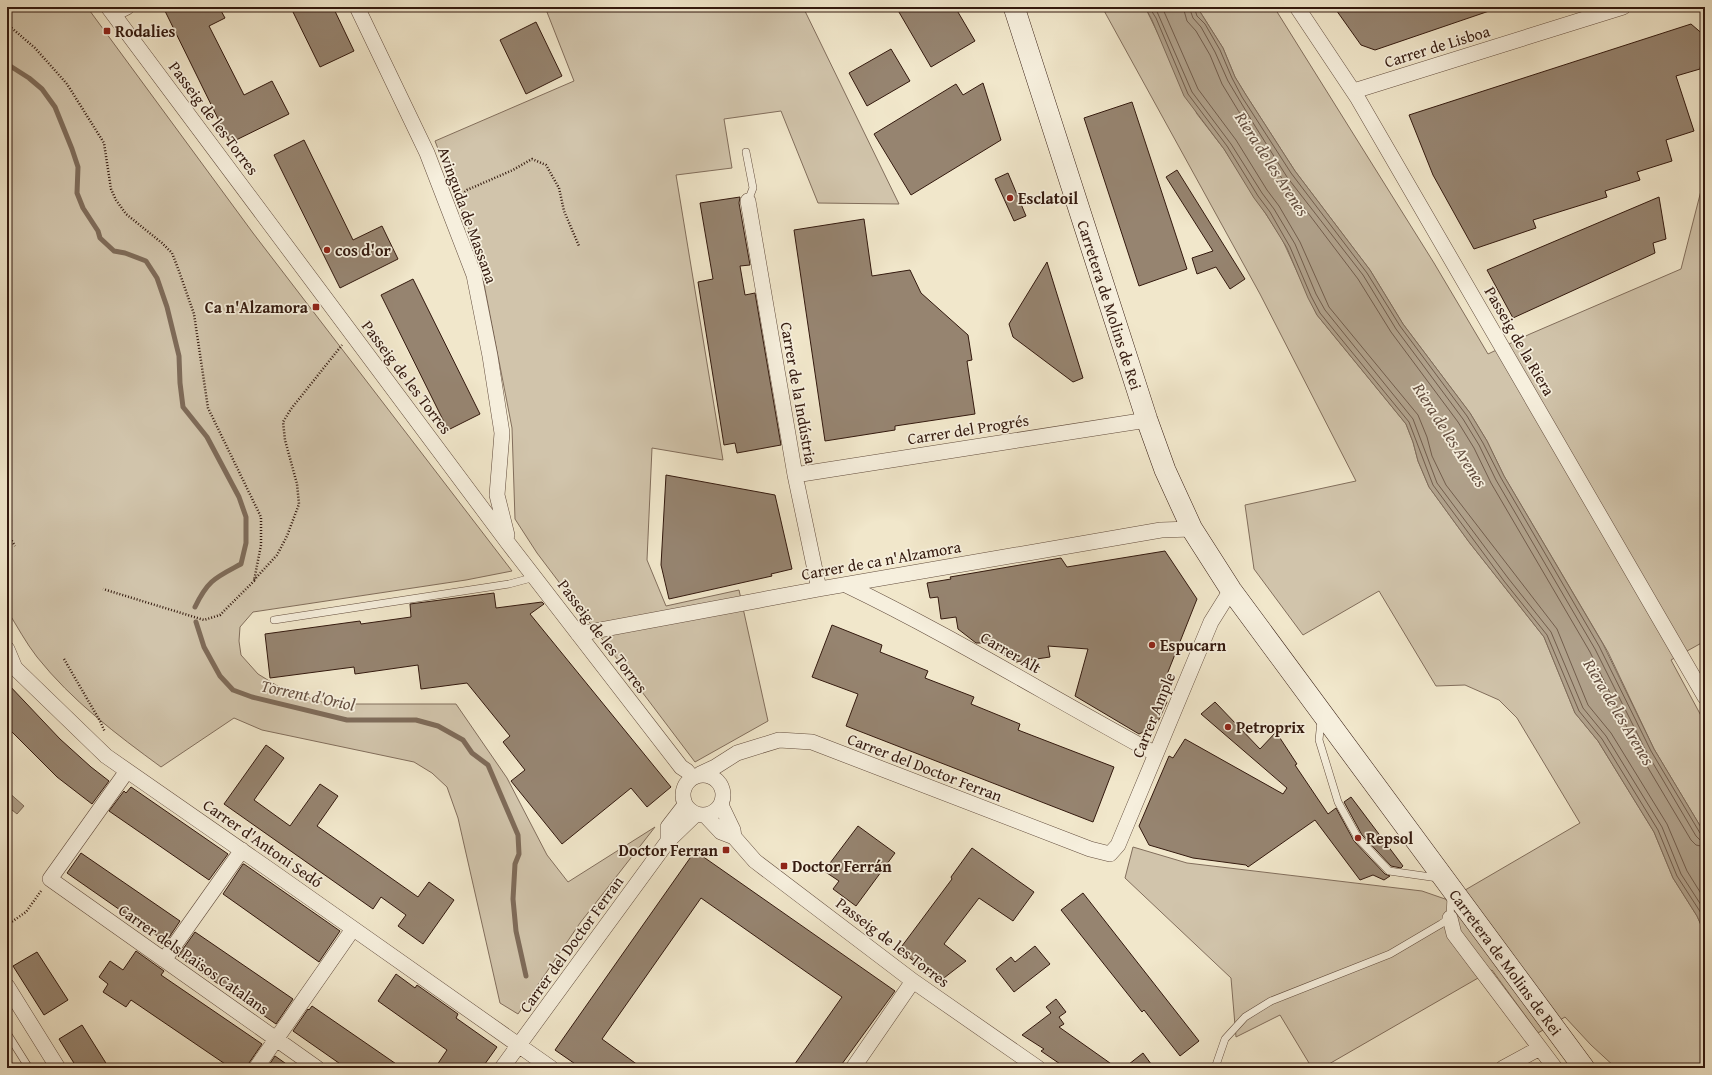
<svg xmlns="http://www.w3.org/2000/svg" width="1712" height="1075" font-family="'Gentium Book Plus',serif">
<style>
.green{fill:#d1c4ab;stroke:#826e5c}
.water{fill:#b0a18b;stroke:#7e6b59}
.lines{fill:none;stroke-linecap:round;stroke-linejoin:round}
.shore{stroke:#725d4c;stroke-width:1}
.stream{stroke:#7e6b59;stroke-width:5}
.building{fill:#968470;stroke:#33190e}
.lane-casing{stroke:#624c3d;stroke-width:8}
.street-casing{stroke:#624c3d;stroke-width:16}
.secondary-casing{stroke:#33190e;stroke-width:22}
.path{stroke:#33190e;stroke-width:2.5;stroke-dasharray:1 2;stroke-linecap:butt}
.lane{stroke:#f6efdd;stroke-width:7}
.street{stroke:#f6efdd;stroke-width:15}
.secondary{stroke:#f6efdd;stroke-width:21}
.rail-casing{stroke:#33190e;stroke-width:4.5}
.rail{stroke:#f6efdd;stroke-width:3;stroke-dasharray:9;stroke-linecap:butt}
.poi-dot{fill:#8f2418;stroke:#f6efdd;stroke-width:1.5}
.labels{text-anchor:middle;stroke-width:3.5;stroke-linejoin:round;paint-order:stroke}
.poi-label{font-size:16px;font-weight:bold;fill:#33190e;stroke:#f6efdd;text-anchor:start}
.street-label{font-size:16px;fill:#33190e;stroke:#f6efdd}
.water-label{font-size:17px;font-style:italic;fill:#654f40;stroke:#f6efdd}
</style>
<rect width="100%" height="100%" fill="#f1e7cb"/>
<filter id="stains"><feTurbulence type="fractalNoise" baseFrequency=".005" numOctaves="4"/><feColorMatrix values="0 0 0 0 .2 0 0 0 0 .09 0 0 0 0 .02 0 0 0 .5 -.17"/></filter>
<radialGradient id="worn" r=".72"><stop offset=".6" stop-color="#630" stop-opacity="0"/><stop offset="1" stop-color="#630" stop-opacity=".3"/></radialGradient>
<path class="green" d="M7 7H87L253 233 512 571 466 580 253 612 240 627 239 641 241 655 258 674 284 690 328 704H456L507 778 547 855 568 882 655 827 580 923 518 1014 500 1003 458 818 447 787 432 773 414 762 262 730 234 718 161 767C116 734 72 701 37 657 26 643 17 626 7 610Z
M545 7H803L899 204 818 203 781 111 724 119 732 168 676 175 723 460 652 448 647 560 666 606 739 590 768 721 695 762 537 553 515 519 512 428 478 253 435 141 574 81Z
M1102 7H1145L1197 114 1224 149 1282 239 1317 315 1406 424 1413 442 1418 461 1429 487 1469 542 1544 637 1575 713 1598 741 1654 832 1673 878 1697 916 1705 934V1068H1616L1591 1045 1565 1017 1538 1033 1492 970 1322 1068H1312L1280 1015 1236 1037 1231 978 1125 878 1133 847 1187 863 1422 891 1448 900 1580 823 1517 718 1499 700 1465 685 1436 686 1379 591 1303 635 1254 569 1245 505 1356 481 1260 294Z
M1197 7H1274L1434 263 1488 354 1530 334 1681 269 1705 175V641L1671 660 1705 723V834L1654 749 1608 652 1504 476 1487 441 1470 413 1403 324 1370 270 1295 171 1246 95 1235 77 1223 48Z"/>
<path class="water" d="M1145 7H1197L1223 48 1235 77 1246 95 1295 171 1370 270 1403 324 1470 413 1487 441 1504 476 1603 644 1654 749 1705 834V934L1697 916 1673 878 1654 832 1598 741 1575 713 1544 637 1469 542 1429 487 1418 461 1413 442 1406 424 1317 315 1308 298 1287 248 1266 214 1254 198 1224 149 1184 96 1152 20Z
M7 791 24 806 17 814 7 806Z"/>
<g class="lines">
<path class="shore" d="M1149 7 1156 18 1188 94 1227 146 1258 196 1270 212 1290 247 1311 296 1320 313 1409 422 1433 485 1504 581 1547 635 1579 711 1602 739 1658 830 1677 876 1701 913 1705 924
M1155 7 1192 92 1231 144 1262 193 1274 209 1295 244 1316 294 1325 310 1413 419 1437 483 1508 578 1551 632 1583 708 1606 736 1662 827 1681 874 1705 911
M1162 7 1198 89 1236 140 1267 190 1279 206 1300 242 1329 307 1418 415 1427 437 1432 456 1446 485 1557 629 1588 705 1611 733 1667 824 1687 871 1705 900
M1183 7 1187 21 1196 31 1210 55 1222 84 1250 130 1283 180 1358 279 1391 332 1458 422 1474 448 1491 483 1590 652 1641 756 1691 840 1696 845 1705 847
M1189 7 1193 18 1201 27 1215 52 1228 81 1255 126 1287 177 1363 275 1396 329 1463 419 1479 445 1496 480 1595 649 1647 753 1696 836 1700 840 1705 841
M1194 7 1197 16 1205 24 1220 50 1232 78 1242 97 1291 173 1367 273 1400 326 1467 416 1483 443 1501 478 1599 646 1651 751 1700 833 1705 836"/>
<path class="stream" d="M7 64 29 78 42 89 55 107 72 149 78 167 77 193 83 208 98 231 100 238 114 251 125 253 146 261 157 278 167 307 179 356 180 383 183 407 207 437 239 497 246 517V543L241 564C215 578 208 580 195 607
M196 622 204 647 220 676 233 690 252 697 347 720H416L438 726 463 740 472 753 488 765 518 835 519 854 515 864 513 899 516 931 526 976"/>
</g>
<path class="building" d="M172 7H219L225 18 209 26 244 95 272 81 289 114 230 143 165 11Z
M304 7H333L354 51 320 67 293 12Z
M896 7H955L975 41 931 67Z
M1334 7H1495V9L1375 50 1361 45Z
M536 22 562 76 526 94 500 40Z
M1691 24 1705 36 1700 69 1676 76 1694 131 1666 140 1672 161 1637 172 1640 180 1605 191 1607 197 1533 220 1536 228 1474 249 1433 175 1409 115Z
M891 49 910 81 867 106 849 73Z
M983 83 1001 140 911 195 874 134 956 84 963 95Z
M1132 102 1187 269 1139 286 1084 118Z
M304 140 353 240 382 226 398 259 340 288 274 155Z
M1177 170 1245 279 1230 289 1216 267 1197 274 1192 258 1213 251 1166 177Z
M1008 173 1026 216 1014 221 995 179Z
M740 197 739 203 750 265 740 266 745 295 755 293 781 445 737 453 735 443 724 445 698 282 713 279 700 203Z
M1659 197 1666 239 1653 243 1655 253 1513 318 1487 270Z
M864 219 872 276 910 270 921 293 968 335 972 360 967 361 975 414 895 426V430L825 441 794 230Z
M1047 262 1083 378 1073 382 1013 337 1009 324Z
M413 279 480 414 448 430 381 295Z
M666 475 775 495 792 569 771 574 772 576 669 599 661 565Z
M1165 551 1197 599 1160 692 1167 702 1156 726 1139 734 1075 696 1088 649 1048 646 1050 657 1016 662 983 643H976L958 629 956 617 941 619 938 597 930 598 927 583 951 579 950 577 1061 558 1067 567Z
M494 593 496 608 542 602 544 604 530 614 671 787 647 807 631 788 562 844 511 781 525 770 503 742 510 736 467 683 421 689 418 665 355 674 354 667 270 678 265 634 360 621 361 624 411 617 410 604Z
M832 625 882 645 880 652 928 671 925 678 974 697 971 704 1020 724 1018 730 1114 767 1093 822 846 726 858 694 812 677Z
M7 683 60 739 91 767 109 781 92 804 57 777 7 727Z
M1215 702 1260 749 1276 732 1297 764 1295 765 1328 814 1336 808 1354 841 1385 874 1390 876 1384 880 1373 875 1360 880 1315 820 1248 867 1246 865 1193 858 1149 845 1139 826 1169 756 1173 758 1185 739 1283 794 1287 788 1201 714Z
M266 745 284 758 254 800 290 826 320 784 338 796 317 826 418 897 429 882 454 900 423 944 398 926 406 915 381 897 373 909 224 804Z
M131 787 228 854 209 880 109 811 124 791 126 793Z
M1351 797 1403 866 1401 868 1391 866 1362 835 1344 802Z
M858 826 895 853 856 906 833 889 839 881 824 871Z
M972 848 1034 892 1013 921 979 898 944 944 966 961 940 981 899 950 952 879 951 877Z
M695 851 895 991 839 1068H792L842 997 701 898 602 1039 642 1068H581L555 1050Z
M81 853 180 921 166 942 67 873Z
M243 864H244L340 931 319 962 223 894Z
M1083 893 1199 1041 1180 1056 1144 1010 1142 1012 1061 910Z
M195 932 293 999 276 1024 178 956Z
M1035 946 1050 964 1014 992 996 969 1011 957 1015 962Z
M136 951 164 971 161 975 262 1044 249 1063 247 1068H231L131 1000 126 1007 103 992 108 984 99 977 110 961 123 970Z
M37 952 68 1000 44 1015 13 966Z
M396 974 415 988 417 985 458 1014 456 1018 497 1047 482 1068H435L447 1050 378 1001Z
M1056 999 1066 1012 1059 1017 1064 1024 1059 1027 1117 1068H1066L1041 1051 1044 1049 1022 1035 1051 1013 1046 1007Z
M312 1006 402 1068H346L293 1031 308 1009 309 1010Z
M82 1025 109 1068H77L59 1039Z
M1143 1053 1154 1068H1124Z
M275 1056 292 1068H267Z"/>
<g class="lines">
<g class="lane-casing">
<path id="lane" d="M746 152 753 188 748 201
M274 620 509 584 535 577
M1321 721 1319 740 1338 802 1358 838 1389 871 1438 878
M7 1033 29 1068
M1215 1068 1225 1039 1245 1017 1271 1001 1390 954 1441 924 1450 918 1451 896"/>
</g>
<g class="street-casing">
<path id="street" d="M108 7 508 543 681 767 687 771 692 777
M357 7 427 153 474 275 490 356 502 433 497 495 507 535
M1297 7 1357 97 1705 697
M113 14 127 7
M1354 91 1623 7
M748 201 795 475 819 589
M795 475 1147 420
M846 585C952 636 1052 698 1156 754
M578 634 819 589 1161 530 1192 529
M7 649 15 668 106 756 270 870 551 1068
M127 771 50 879 317 1068
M700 774 715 767 737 753 779 740 812 742 1090 849 1110 854 1118 845 1211 622 1231 590
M683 795a20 20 0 1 1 40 0a20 20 0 1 1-40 0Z
M721 805 733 830 734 837
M705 815 721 832 734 837 755 861 913 981 1038 1068
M668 840V827L685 805
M1450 918 1454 934 1555 1068
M164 960 242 850
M7 986 58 1068
M256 1068 353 929
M502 1068 668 841 696 814
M853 1068 913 981
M1503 1068 1540 1048"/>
</g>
<g class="secondary-casing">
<g id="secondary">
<path id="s1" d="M1014 7 1147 420 1165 470 1192 529 1231 590 1584 1068"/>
</g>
</g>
<path class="path" d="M7 24 35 48 67 84 104 143 111 189 116 200 126 214 162 243 172 253 179 271 194 314 208 408 261 517V545L254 581 220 615 204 620 103 589
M460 196 467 190 513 170 532 159 546 165 559 188 564 211 579 246
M7 533 15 546
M254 580 277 555 287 536 299 504 297 484 285 440 283 422 291 409 342 345
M64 659 100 721 105 732
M7 925 26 912 41 891"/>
<use href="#lane" class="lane"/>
<use href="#street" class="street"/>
<use href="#secondary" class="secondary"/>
<g class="rail-casing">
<path id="rail" d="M7 1059 13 1068"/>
</g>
<use href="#rail" class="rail"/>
</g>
<g class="poi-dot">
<rect x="103" y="27" width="8" height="8" rx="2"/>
<circle cx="1010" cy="198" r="4"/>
<circle cx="327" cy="250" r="4"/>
<rect x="312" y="303" width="8" height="8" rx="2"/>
<circle cx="1152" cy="645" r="4"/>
<circle cx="1228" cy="727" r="4"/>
<circle cx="1358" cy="838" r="4"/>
<rect x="722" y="846" width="8" height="8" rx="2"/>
<rect x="780" y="862" width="8" height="8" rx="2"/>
</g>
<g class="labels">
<g class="poi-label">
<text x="115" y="37">Rodalies</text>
<text x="1018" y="204">Esclatoil</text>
<text x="335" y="256">cos d'or</text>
<text x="308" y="313" text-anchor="end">Ca n'Alzamora</text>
<text x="1160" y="651">Espucarn</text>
<text x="1236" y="733">Petroprix</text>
<text x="1366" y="844">Repsol</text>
<text x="718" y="856" text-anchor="end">Doctor Ferran</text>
<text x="792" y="872">Doctor Ferrán</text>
</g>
<g class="street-label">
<text transform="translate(1437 46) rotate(-17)" y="6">Carrer de Lisboa</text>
<text transform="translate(214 118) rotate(53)" y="6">Passeig de les Torres</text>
<text transform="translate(468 215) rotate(70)" y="6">Avinguda de Massana</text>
<text dy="6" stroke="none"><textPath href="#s1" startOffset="313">Carretera de Molins de Rei</textPath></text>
<text transform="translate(1520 341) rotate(60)" y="6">Passeig de la Riera</text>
<text transform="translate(407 377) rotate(53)" y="6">Passeig de les Torres</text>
<text transform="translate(799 393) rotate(80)" y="6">Carrer de la Indústria</text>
<text transform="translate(968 429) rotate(-9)" y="6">Carrer del Progrés</text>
<text transform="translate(881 560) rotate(-10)" y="6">Carrer de ca n'Alzamora</text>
<text transform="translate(603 636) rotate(53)" y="6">Passeig de les Torres</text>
<text transform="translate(1011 652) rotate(30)" y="6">Carrer Alt</text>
<text transform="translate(1153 715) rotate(-68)" y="6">Carrer Ample</text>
<text transform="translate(925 767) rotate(21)" y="6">Carrer del Doctor Ferran</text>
<text transform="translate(263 843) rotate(35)" y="6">Carrer d'Antoni Sedó</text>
<text transform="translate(893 942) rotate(37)" y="6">Passeig de les Torres</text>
<text transform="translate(571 944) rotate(-54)" y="6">Carrer del Doctor Ferran</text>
<text transform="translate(194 959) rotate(35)" y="6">Carrer dels Països Catalans</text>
<text dy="6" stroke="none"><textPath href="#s1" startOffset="1087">Carretera de Molins de Rei</textPath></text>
</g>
<g class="water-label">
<text transform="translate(1272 164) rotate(57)" y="6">Riera de les Arenes</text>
<text transform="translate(1450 435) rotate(57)" y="6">Riera de les Arenes</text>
<text transform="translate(308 695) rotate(12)" y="6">Torrent d'Oriol</text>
<text transform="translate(1619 712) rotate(59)" y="6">Riera de les Arenes</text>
</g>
</g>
<rect width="1712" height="1075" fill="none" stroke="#f1e7cb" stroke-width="24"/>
<rect x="8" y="8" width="1696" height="1059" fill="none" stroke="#33190e" stroke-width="2"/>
<rect x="12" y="12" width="1688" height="1051" fill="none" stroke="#33190e"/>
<rect width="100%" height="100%" filter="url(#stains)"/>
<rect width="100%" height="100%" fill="url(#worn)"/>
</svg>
